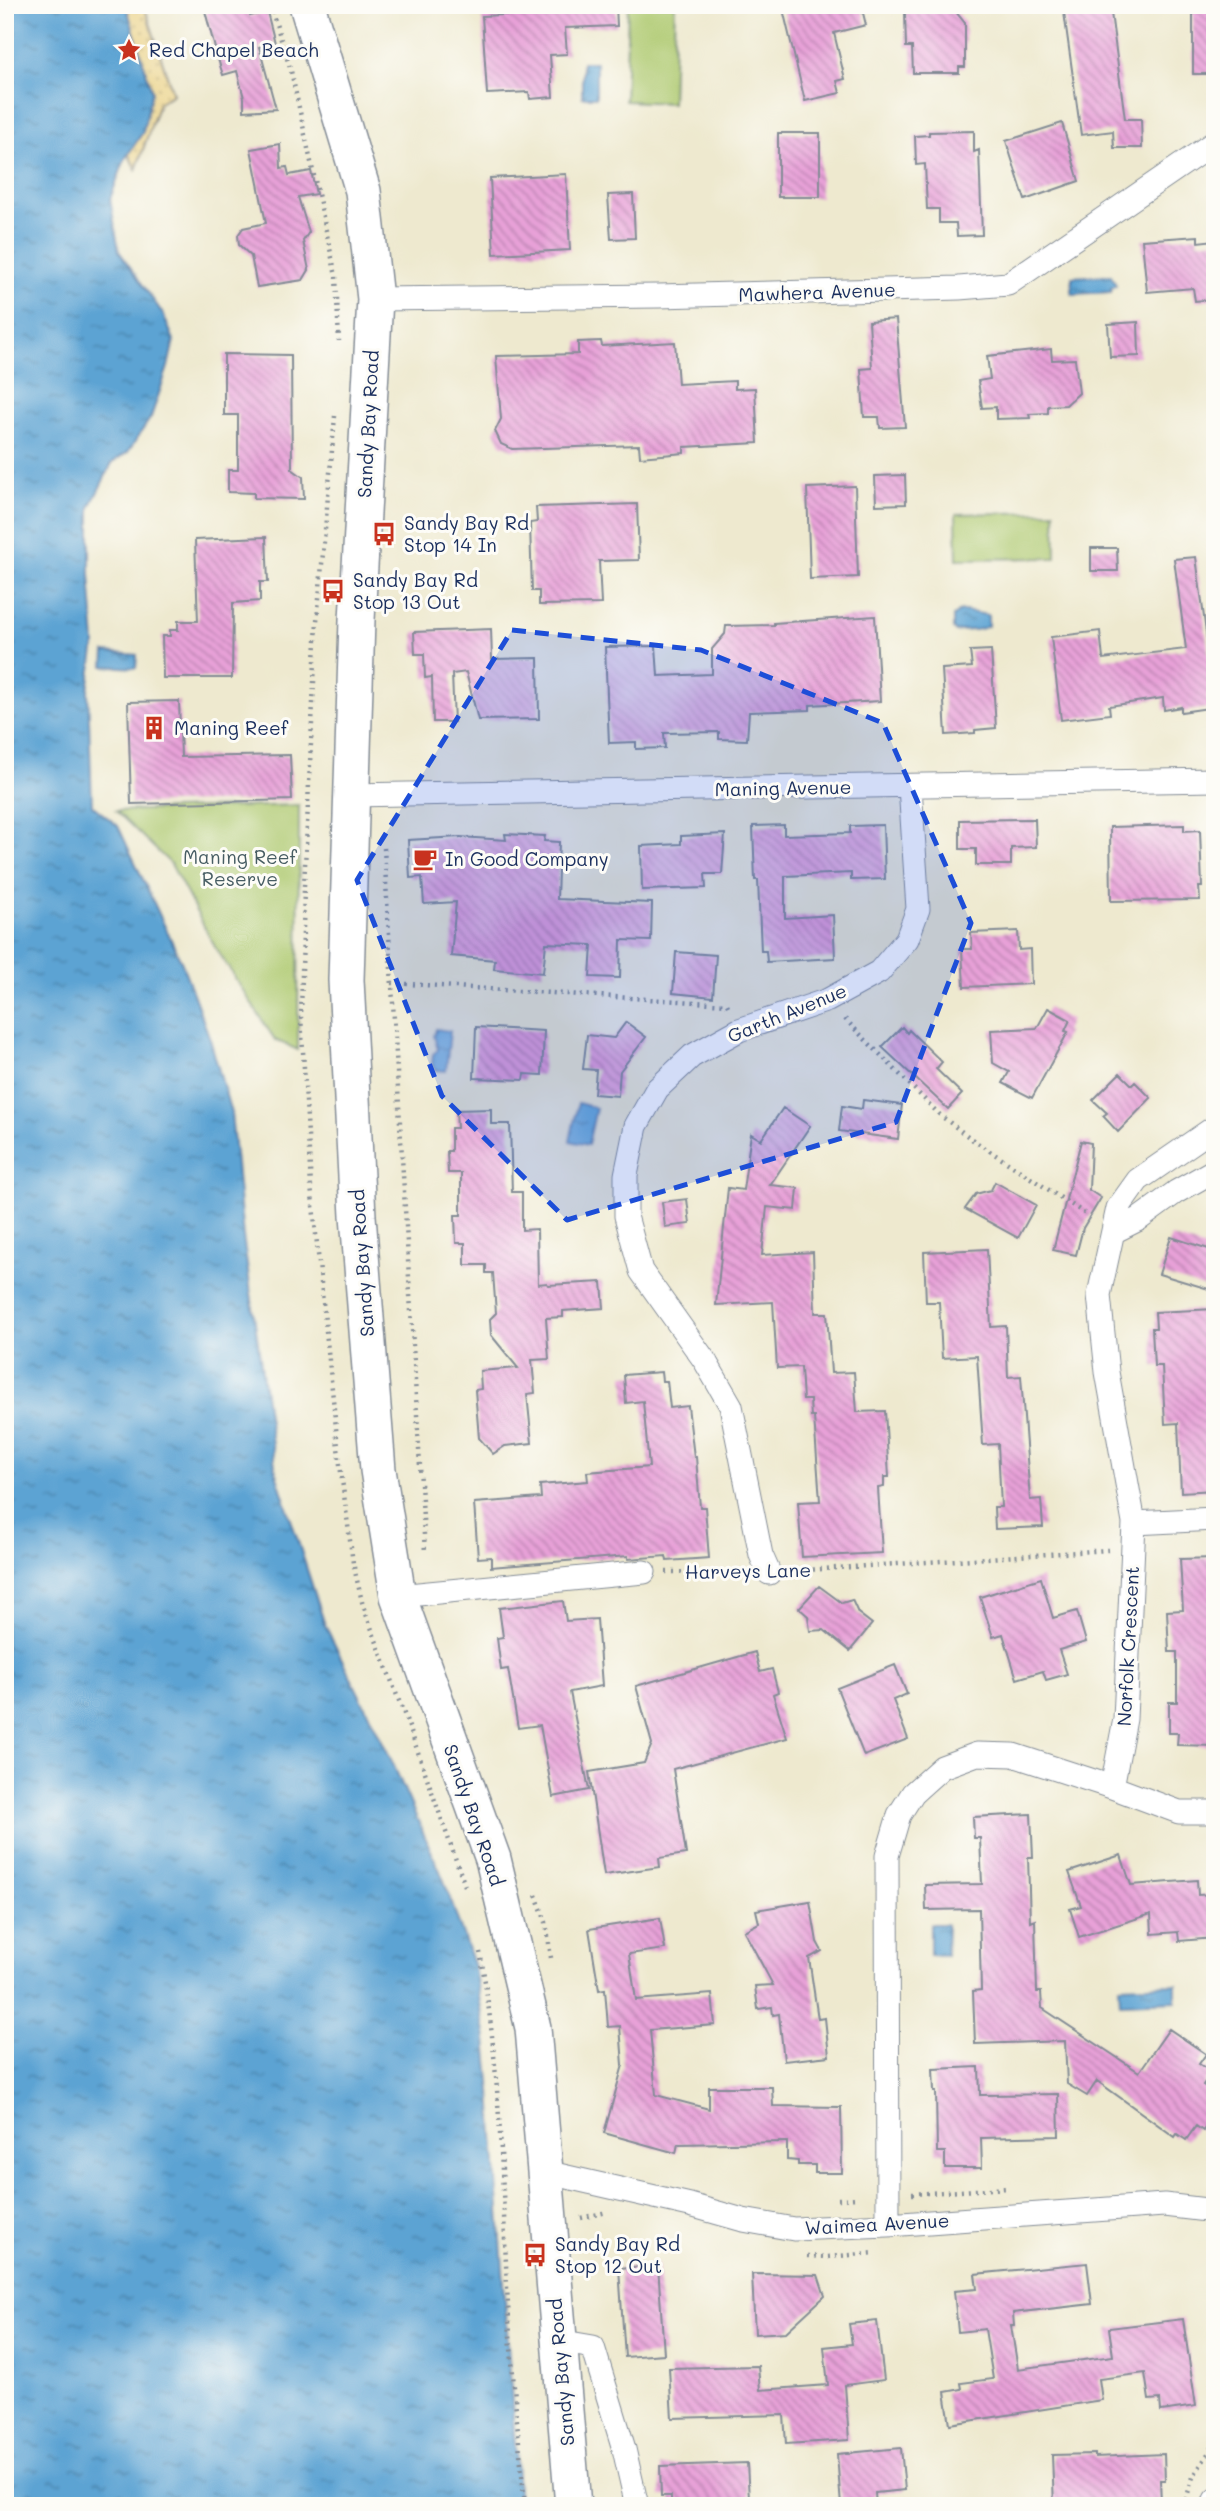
<svg xmlns="http://www.w3.org/2000/svg" width="1220" height="2511" font-family="Mali,sans-serif">
<style>
.green{fill:#aec970;stroke:#647c67;stroke-width:2}
.sand{fill:url(#sand-dots);stroke:#84847e;stroke-width:2}
.water{fill:url(#water-ripples);stroke:#3c6998;stroke-width:2}
.building{fill:url(#building-back-hatch)}
.lines{fill:none;stroke-linecap:round;stroke-linejoin:round}
.street-casing{stroke:#848c96;stroke-width:25}
.primary-casing{stroke:#848c96;stroke-width:38}
.path{stroke:#848c96;stroke-width:4.5;stroke-dasharray:2 5;stroke-linecap:butt}
.street{stroke:#fff;stroke-width:23}
.primary{stroke:#fff;stroke-width:35}
.marked{fill:#1d4ed8;fill-opacity:0.2;stroke:#1d4ed8;stroke-width:5;stroke-dasharray:14 9;stroke-linejoin:round}
.labels{text-anchor:middle;stroke-width:6;stroke-linejoin:round;paint-order:stroke}
.poi-label{font-size:19px;fill:#1b2f5e;stroke:#fdfcf7;text-anchor:start}
.street-label{font-size:19px;fill:#1b2f5e;stroke:#fdfcf7}
.park-label{font-size:19px;fill:#475d63;stroke:#fdfcf7}
</style>
<defs>
<pattern id="sand-dots" width="8" height="8" patternUnits="userSpaceOnUse" patternTransform="scale(1.75)"><rect width="8" height="8" fill="#eeda9e"/><path d="M2 2h.1M6 6h.1" fill="none" stroke="#ccbb8a" stroke-width="1.8" stroke-linecap="round"/></pattern>
<pattern id="water-ripples" width="26" height="14" patternUnits="userSpaceOnUse" patternTransform="scale(1.75)"><rect width="26" height="14" fill="#5ca3d3"/><path d="M2 4q2-2 4 0t4 0M15 11q2-2 4 0t4 0" fill="none" stroke="#4b85ae"/></pattern>
<pattern id="building-back-hatch" width="6" height="6" patternUnits="userSpaceOnUse" patternTransform="scale(1.75)"><rect width="6" height="6" fill="#e8a1d8"/><path d="M-1 5l2 2M0 0l6 6M5-1l2 2" fill="none" stroke="#bb84b2"/></pattern>
</defs>
<rect width="100%" height="100%" fill="#fdfcf7"/>
<filter id="ink" filterUnits="userSpaceOnUse"><feTurbulence type="fractalNoise" baseFrequency=".0143" numOctaves="2"/><feDisplacementMap in="SourceGraphic" scale="14" xChannelSelector="R" yChannelSelector="G"/><feConvolveMatrix kernelMatrix="1 2 1 2 8 2 1 2 1" color-interpolation-filters="sRGB"/></filter>
<filter id="wash" filterUnits="userSpaceOnUse"><feTurbulence type="fractalNoise" baseFrequency=".00686" numOctaves="4" result="noise"/><feDisplacementMap in="SourceGraphic" scale="28" xChannelSelector="R" yChannelSelector="G"/><feGaussianBlur stdDeviation="1.57" result="paint"/><feColorMatrix in="noise" values="0 0 0 0 0 0 0 0 0 0 0 0 0 0 0 0 0 1.4 0 .05"/><feComposite in="paint" operator="in"/></filter>
<g filter="url(#wash)">
<rect width="100%" height="100%" fill="#eee9cf"/>
<path class="green" d="M628 5H675L672 103 625 101Z
M1055 512 1056 558 957 559 956 514Z
M299 805 298 1049V1050L275 1040 215 947 171 864 116 811Z"/>
<path class="sand" d="M87 5H144L173 94 159 103 136 170 121 138Z"/>
<path class="water" d="M5 5H126L152 91 143 132 125 159 110 199 119 251 163 314 174 340 168 367 151 417 128 452 112 463 90 507V574L95 644 88 690 92 805 118 826 181 961 210 1039 231 1113 243 1236 276 1473 325 1625 390 1757 443 1878 474 1967 486 2039 491 2091 519 2506H5Z
M582 62H596V97H582Z
M1111 275 1116 285 1111 288V292L1072 294V277Z
M964 611 988 615V626C977 633 967 628 956 632L953 629V617L958 612Z
M105 652 137 655 136 668 104 666Z
M436 1029 450 1031 446 1071 436 1070 432 1066 433 1054 438 1050 434 1036Z
M578 1103 596 1108 588 1145 570 1141Z
M930 1924H947L946 1956 930 1955Z
M1176 1984V2001L1120 2003 1119 1986Z"/>
<g id="blocks">
<path class="building" d="M211 5H248L250 16 267 12 275 43 259 47 276 109 244 111V98L237 71 223 75 217 56 205 11 212 9Z
M521 5H616L617 26 565 28 567 54 550 55 553 97 530 99 529 92 487 94 482 16 521 14Z
M782 5H861L866 25 834 33 845 79 837 81 840 93 805 101Z
M1063 5H1110L1125 119H1141L1142 148H1114L1113 131 1081 135Z
M1193 5H1215V74H1193Z
M905 12H956L965 23V67H959V73H913L912 47H906Z
M1062 123 1079 181 1025 200 1006 141Z
M974 131V152L979 150 982 235 957 236 956 223H939V209H927L925 164 916 165 915 136 929 135V132Z
M778 133H820V197H778Z
M280 144 281 168 287 167 289 175 311 171 316 194 298 197 309 232 303 241 309 270 303 280 257 287 251 256 239 245 238 235 243 228 266 223 251 149Z
M566 174 570 250 494 254 490 178Z
M633 194 635 238 611 239 608 195Z
M1198 236V242L1215 240V299L1195 301 1193 288 1147 292 1142 240Z
M896 319 905 427 880 428 879 417H864L861 369 872 368 869 321Z
M1138 322 1139 356 1110 357 1108 324Z
M601 341 602 346 675 342 678 384 735 381V389L755 388 758 443 684 447V453L640 457 639 445 512 449 501 444 495 431 501 419 496 356 578 354V342Z
M1051 349 1052 360 1075 359 1079 393 1066 405 1048 406V413L1029 414 1030 418 996 419V407L982 408 978 381 990 379 987 356Z
M224 354 291 355 292 469 303 477 304 499 254 498V493L228 492V470H238V415H224Z
M905 475 906 504 876 505 875 476Z
M855 486 858 577 810 579 807 488Z
M637 504 639 560 599 561 601 604 539 605V591H532L530 523 537 522 536 507Z
M266 537 268 582H260V601L233 603 232 678H163L162 636H170V630H178V621H198L195 540Z
M1091 548H1117L1118 571H1091Z
M1196 557 1214 693 1207 694 1209 708 1181 712V707L1164 710 1163 698 1109 706 1110 714 1061 720 1051 637 1100 631 1103 659 1186 649 1174 559Z
M875 616 880 701 810 705V710L749 712 747 740 719 739V732L664 733 665 748 636 749V742L609 743 605 647 656 646 658 676 712 674V649L725 634 726 626 774 625V623Z
M491 629 492 659 538 658 539 719 478 720 466 672 452 674 454 722H433L432 677 425 678 424 654H415L414 632Z
M991 650 996 728 975 730V733L946 735 942 669 972 667 970 651Z
M179 701 181 757 290 755 292 800 131 804 128 702Z
M1035 819 1036 847 1011 848V865H976V849H960V820Z
M784 825V835L850 833V826L883 825 885 879 851 880V873L785 876V918L833 915 835 958 767 962 766 951H761L758 880H755L753 826Z
M1184 825V831L1200 830 1202 887H1199L1200 900 1111 901 1110 827Z
M505 834 545 836 544 841 559 842 557 899 652 903 651 941 621 940 620 978 590 977 592 945 546 943 543 973 494 969 495 960 451 956 456 902 424 904 422 877 410 878 408 840 460 837 506 840Z
M725 834 722 874H705L706 888 642 890 641 846 681 844V836Z
M1018 931 1019 950 1030 949 1031 984 964 987 962 949H972L971 933Z
M676 952 716 955 713 997 673 993Z
M1048 1008 1070 1020 1065 1031 1068 1032 1032 1098 1003 1083 1009 1072 993 1063 991 1030 1037 1028Z
M626 1022 646 1037 620 1071 618 1096 594 1094 596 1070 583 1069 587 1035 614 1038Z
M476 1027 544 1031 542 1075 525 1074 524 1080 474 1078Z
M902 1027 907 1033 909 1030 942 1062 936 1069 962 1094 948 1109 882 1047Z
M1120 1073 1132 1085 1135 1082 1151 1098 1118 1132 1103 1116 1107 1113 1093 1100Z
M863 1100 902 1105 898 1139 839 1131 842 1106 862 1109Z
M783 1108 810 1126 770 1185 798 1188 796 1210 767 1207 762 1255 813 1252 815 1313H827L831 1373 854 1372 857 1412 885 1411 889 1477H884V1487L878 1488 882 1553 802 1557 798 1502 820 1501 814 1417H811L810 1400H803L801 1367 777 1368 773 1302 716 1305 728 1188 743 1190 751 1134 761 1140Z
M491 1109V1124H510L512 1192H522V1230L537 1229 538 1284 547 1283 548 1285 602 1282 604 1308 563 1311V1317L546 1318 549 1359 532 1360 535 1393 527 1394 532 1443 505 1446 493 1454 479 1438 475 1390 481 1389 480 1371 518 1368 491 1335 490 1319 496 1313 493 1273H486V1265H465V1243H456L455 1215H461V1173H448L447 1151H451V1128H457L456 1110Z
M1081 1141 1091 1143 1089 1190 1101 1198 1083 1228 1076 1255 1053 1250Z
M995 1182 1036 1205 1018 1238 965 1209 976 1194 991 1190Z
M687 1199 690 1224 665 1227 662 1202Z
M1171 1237 1215 1251V1291L1159 1274Z
M987 1249 991 1327 1006 1326 1008 1377 1021 1376 1030 1500 1041 1499 1043 1527 995 1529 994 1507H1001L998 1444 983 1445 977 1356 942 1358 939 1302H926L924 1252Z
M1215 1309V1490L1181 1492 1178 1423 1165 1424 1162 1366H1154L1152 1328H1156L1155 1312Z
M661 1372 662 1381H667L670 1408 688 1406 694 1457H696L700 1507H705L709 1558 667 1561 666 1556 628 1559V1556L491 1567V1557L478 1558 474 1503 541 1498 540 1485 588 1481 587 1472 649 1467 643 1401 626 1403 624 1375Z
M1215 1558V1650H1213L1212 1712H1215V1746L1177 1745 1178 1733H1169V1702H1177V1652H1169L1167 1611 1183 1610 1180 1559Z
M1041 1578 1053 1618 1077 1611 1086 1642 1059 1650 1067 1674 1046 1680 1043 1671 1017 1679 1003 1634 993 1637 980 1597Z
M819 1586 842 1603 852 1600 858 1613 872 1624 850 1651 824 1630 810 1631 808 1616 799 1608Z
M563 1601 566 1621 597 1619 602 1686 570 1692 589 1790 553 1797 540 1725 518 1728 508 1669 501 1670 497 1638 503 1637 499 1608Z
M755 1652 760 1672 772 1669 778 1692 773 1694 787 1738 673 1769 686 1854 659 1858 660 1867 604 1875 589 1772 644 1763 652 1744 636 1686Z
M895 1665 907 1694 893 1700 908 1739 864 1756 837 1688Z
M1031 1814 1033 1857H1028L1030 1922 1035 1920 1037 1992H1041L1042 2008 1139 2072 1169 2029 1206 2054 1199 2064 1212 2072 1203 2085 1215 2093V2112L1203 2131 1196 2126 1186 2140 1177 2134 1175 2137 1097 2081 1087 2096 1067 2084 1065 2041 975 2044 973 1991 981 1990 979 1909 926 1910 925 1885 982 1884 980 1838H974L973 1817Z
M1121 1855 1131 1885 1197 1880 1198 1895 1215 1894V1938L1179 1941 1178 1932 1152 1934 1151 1914 1079 1937 1070 1909 1081 1906 1069 1872Z
M810 1901 817 1942 822 1951 809 1958 818 2019 825 2018 829 2056 784 2061 779 2014 773 2015 772 2007 758 2009 755 1986 773 1985 744 1931 759 1923 756 1910Z
M660 1918 665 1949 629 1954 636 2000 712 1994 715 2025 650 2030 656 2095 709 2109V2087H772L773 2106 841 2107 842 2173H815V2165H798V2161L787 2160V2142L678 2144 676 2153 604 2133 623 2065 620 2026 608 2027 605 1989 599 1990 589 1929Z
M979 2067 980 2095 1058 2094 1059 2136 981 2138 982 2168H945V2152H937L936 2091H934L933 2069Z
M1087 2263 1092 2304 1013 2313 1014 2326H1011L1018 2369 1113 2356 1109 2328 1183 2319 1196 2406 1161 2411 1160 2399 1149 2400 1145 2373 1099 2379 1102 2400 950 2424 945 2392 962 2389 961 2383 993 2379 985 2329 958 2332 954 2291 977 2289 975 2274Z
M658 2265 664 2354 625 2357 619 2268Z
M752 2274 818 2275 825 2296 786 2332 755 2334Z
M877 2321 884 2380 845 2385 849 2440 786 2444 784 2415 672 2418 669 2368 758 2366 760 2390 828 2385 824 2347 852 2344 849 2324Z
M901 2448 905 2490 875 2493 876 2506H841L837 2454Z
M1095 2454V2457L1164 2454 1165 2480H1160L1161 2502 1054 2506 1052 2455Z
M747 2463 749 2499 735 2500V2506H671V2496H661L660 2466Z"/>
</g>
</g>
<g filter="url(#ink)">
<use href="#blocks" fill-opacity="0" stroke="#848c96" stroke-width="2"/>
<g class="lines">
<g class="street-casing">
<path id="street" d="M375 299 659 296 959 288 1008 284 1215 142
M351 795 1215 780
M1113 1232 1139 1219 1176 1192 1215 1170
M1134 1523 1215 1519
M769 1573 761 1555 731 1406 705 1361 641 1271 626 1216V1175L636 1126 657 1089 692 1056 739 1030 828 1000 879 972 907 939 918 909 910 786
M398 1596 644 1572
M1112 1787 1179 1812H1215
M545 2172 690 2205 743 2220 794 2229 888 2225 1164 2205 1215 2211
M888 2225 887 1856 899 1815 913 1793 942 1767 977 1754 1013 1755 1112 1787 1125 1719 1134 1523 1107 1372 1099 1295 1118 1208 1138 1180 1215 1127
M558 2341 593 2347 624 2449 637 2506
M1213 2506 1215 2500"/>
</g>
<g class="primary-casing">
<path id="primary" d="M307 5 363 191 375 299 357 620 346 980 358 1216 378 1470 398 1596 493 1859 533 2028 573 2506"/>
</g>
<path class="path" d="M270 5 291 71 336 276 339 341
M335 416 317 621 304 886 301 1017 311 1186 339 1457 353 1563 363 1606 412 1735 465 1886
M384 848 425 1552
M392 983 727 1004 730 1010
M845 1019 941 1116 973 1140 1090 1217
M792 1571 1108 1550
M666 1572 741 1573
M536 1895 546 1922 551 1958
M480 1952C500 2063 502 2175 507 2287 511 2360 518 2433 525 2506
M912 2194 1008 2188
M838 2199 857 2198
M581 2218 607 2212
M807 2256 827 2257 875 2253
M1184 2506 1193 2477 1215 2443"/>
<use href="#street" class="street"/>
<use href="#primary" class="primary"/>
</g>
</g>
<path class="marked" d="M512 630 701 650 883 723 971 923 896 1122 567 1220 442 1096 357 880Z"/>
<defs>
<g id="sight-bare" transform="scale(1.89)"><path d="M0-6L1.8-2.2L6-1.7L2.9 1.2L3.7 5.4L0 3.3L-3.7 5.4L-2.9 1.2L-6-1.7L-1.8-2.2Z" fill="#c8321e" stroke="#fdfcf7" stroke-width="2.5" paint-order="stroke"/></g>
<g id="bus-bare" transform="scale(1.89)"><path d="M-5-6H5V4H4V6H2V4H-2V6H-4V4H-5ZM-3.5-4V0h7V-4ZM-3.5 1.2v1.5H-2V1.2ZM2 1.2v1.5H3.5V1.2Z" fill="#c8321e" stroke="#fdfcf7" stroke-width="2.5" paint-order="stroke"/></g>
<g id="building-bare" transform="scale(1.89)"><path d="M-4-6H4V6H1V3H-1V6H-4ZM-2.5-4.3h1.7v1.8h-1.7ZM.8-4.3h1.7v1.8H.8ZM-2.5-1h1.7V.8h-1.7ZM.8-1h1.7V.8H.8Z" fill="#c8321e" stroke="#fdfcf7" stroke-width="2.5" paint-order="stroke"/></g>
<g id="cafe-bare" transform="scale(1.89)"><path d="M-5.5-4.5H6V0H3Q3 3.5 0 3.5H-2.5Q-5.5 3.5-5.5 0ZM3-3.2v2h1.7v-2ZM-6 4.5H4V6H-6Z" fill="#c8321e" stroke="#fdfcf7" stroke-width="2.5" paint-order="stroke"/></g>
</defs>
<g fill-rule="evenodd">
<use href="#sight-bare" x="129" y="50"/>
<use href="#bus-bare" x="384" y="534"/>
<use href="#bus-bare" x="333" y="591"/>
<use href="#building-bare" x="154" y="728"/>
<use href="#cafe-bare" x="425" y="859"/>
<use href="#bus-bare" x="535" y="2255"/>
</g>
<g class="labels">
<g class="poi-label">
<text x="149" y="57">Red Chapel Beach</text>
<text x="404" y="530">Sandy Bay Rd<tspan x="404" dy="22">Stop 14 In</tspan></text>
<text x="353" y="587">Sandy Bay Rd<tspan x="353" dy="22">Stop 13 Out</tspan></text>
<text x="174" y="735">Maning Reef</text>
<text x="445" y="866">In Good Company</text>
<text x="555" y="2251">Sandy Bay Rd<tspan x="555" dy="22">Stop 12 Out</tspan></text>
</g>
<g class="street-label">
<text transform="translate(817 292) rotate(-2)" y="7">Mawhera Avenue</text>
<text transform="translate(368 424) rotate(-87)" y="7">Sandy Bay Road</text>
<text transform="translate(783 788) rotate(-1)" y="7">Maning Avenue</text>
<text transform="translate(787 1013) rotate(-22)" y="7">Garth Avenue</text>
<text transform="translate(362 1263) rotate(-94)" y="7">Sandy Bay Road</text>
<text transform="translate(748 1571) rotate(-1)" y="7">Harveys Lane</text>
<text transform="translate(1128 1646) rotate(-87)" y="7">Norfolk Crescent</text>
<text transform="translate(474 1815) rotate(71)" y="7">Sandy Bay Road</text>
<text transform="translate(877 2224) rotate(-3)" y="7">Waimea Avenue</text>
<text transform="translate(561 2372) rotate(-95)" y="7">Sandy Bay Road</text>
</g>
<g class="park-label">
<text x="240" y="864">Maning Reef<tspan x="240" dy="22">Reserve</tspan></text>
</g>
</g>
<rect width="1220" height="2511" fill="none" stroke="#fdfcf7" stroke-width="28"/>
</svg>
